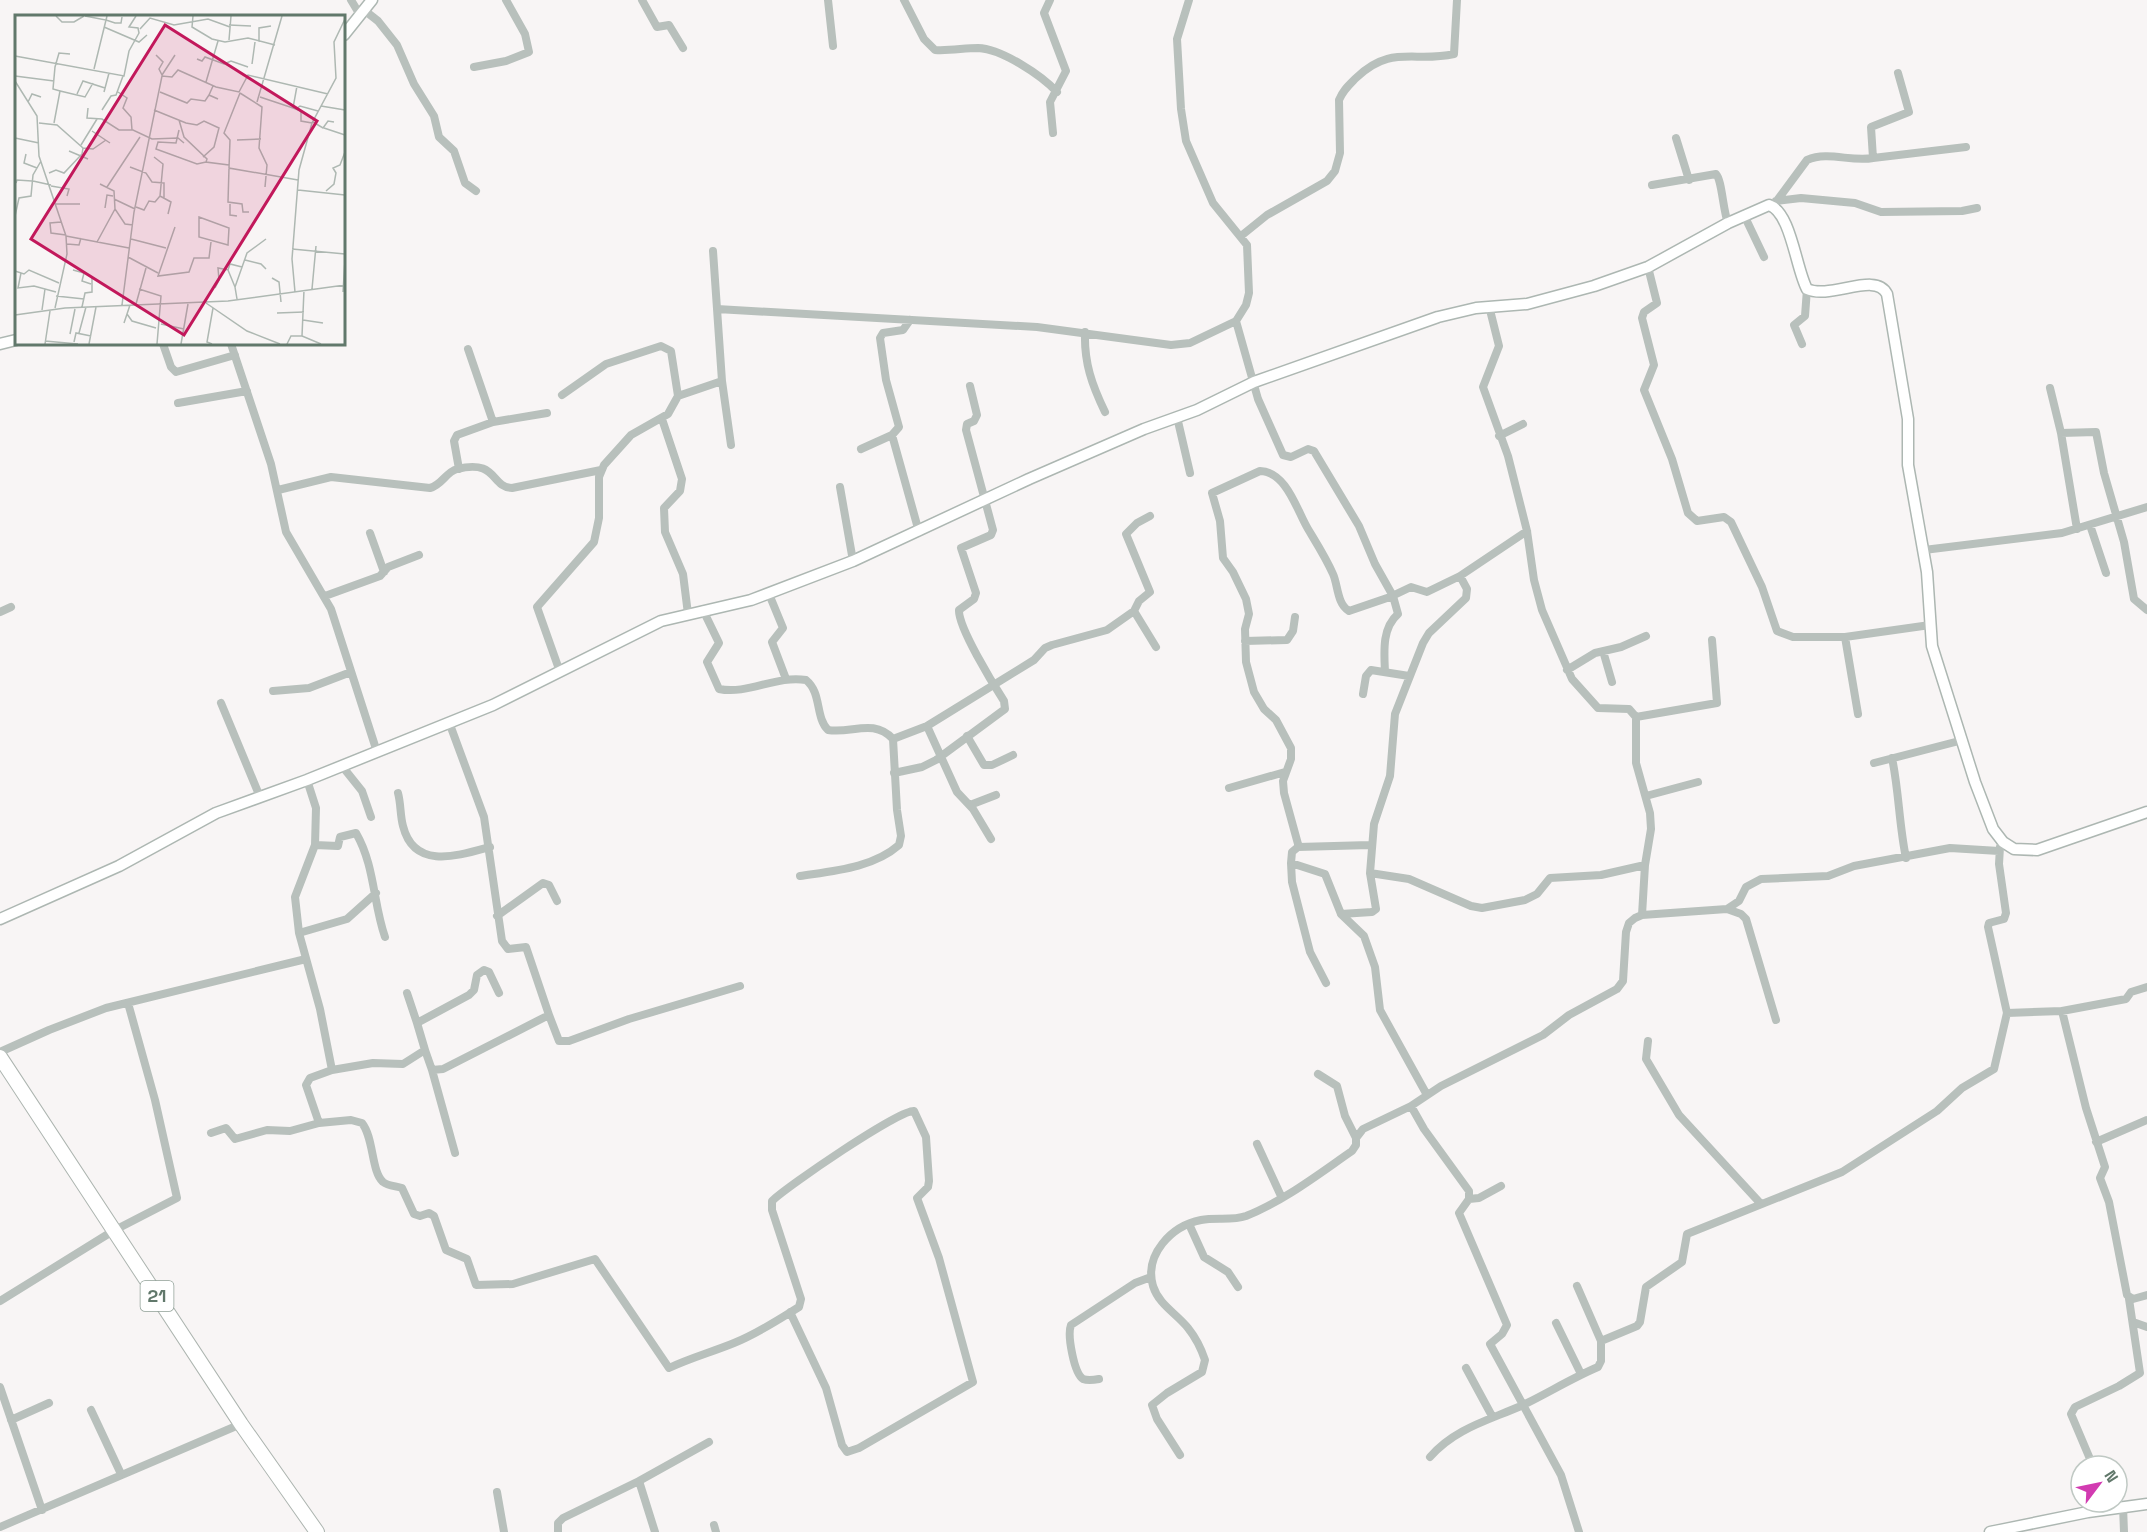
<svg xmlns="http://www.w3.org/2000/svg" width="2147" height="1532" font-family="'Space Grotesk',sans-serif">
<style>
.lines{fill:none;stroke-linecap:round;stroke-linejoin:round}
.secondary-casing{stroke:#adb7b2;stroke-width:13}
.highway-casing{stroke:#adb5b0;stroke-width:16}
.street{stroke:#b8c0bc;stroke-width:8}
.secondary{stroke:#fff;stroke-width:10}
.highway{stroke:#fff;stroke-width:14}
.labels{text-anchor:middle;stroke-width:6;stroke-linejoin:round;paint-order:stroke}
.shield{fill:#fff;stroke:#90a097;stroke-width:1.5}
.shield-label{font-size:18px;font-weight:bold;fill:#61786b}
.inset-road{fill:none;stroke:#aeb8b2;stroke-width:1.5}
.view{fill:#c2185b;fill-opacity:0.15;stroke:#c2185b;stroke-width:3}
.inset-edge{fill:none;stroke:#61786b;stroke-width:3}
</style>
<rect width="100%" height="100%" fill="#f8f5f5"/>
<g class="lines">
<g class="secondary-casing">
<path id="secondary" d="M344 35 372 0
M0 344 16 340
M0 919 119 866 216 813 307 780 493 705 661 621 751 600 853 561 1029 479 1144 429 1197 410 1254 382 1438 317 1476 308 1527 304 1594 286 1648 267 1728 223 1769 205C1791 212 1796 269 1807 289 1830 300 1876 271 1887 294L1908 419V465L1927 572 1932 646 1975 782 1993 829 2003 842 2014 849 2037 850 2147 812
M1990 1532 2088 1512 2147 1504"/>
</g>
<g class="highway-casing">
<path id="highway" d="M0 1057 241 1424 317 1532"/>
</g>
<path class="street" d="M351 0 360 15
M642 0 657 27 669 25 683 48
M828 0 833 46
M904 0 924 39 935 50C950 51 964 48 978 48 1002 49 1041 75 1057 92
M1050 0 1044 13 1066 71 1050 102 1053 133
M1189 0 1177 39 1181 109 1186 141 1213 203 1247 245 1249 293 1246 305 1236 321 1258 399 1283 455 1291 457 1308 449 1314 451 1359 526 1375 564 1393 596 1398 614C1382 628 1384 651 1385 672
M364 10 378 21 397 45 414 84 434 116 439 137 454 151 465 183 476 191
M474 67 506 61 529 52 525 34 506 0
M1676 138 1689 180
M1873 158 1966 147
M1652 185 1716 174C1722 180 1723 211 1728 223
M1776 201 1801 198 1855 203 1881 212 1962 211 1977 208
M1773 206 1807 160C1828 151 1851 162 1873 158L1871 127 1909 112 1898 73
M1744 215 1764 257
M1241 236 1267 215 1327 181 1335 171 1340 153 1339 100C1343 90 1349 85 1356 78 1391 44 1414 63 1454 54L1457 0
M1648 267 1657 303 1644 312 1642 318 1654 365 1644 390 1672 459 1688 513 1697 521 1724 517 1731 522 1762 587 1777 631 1793 637H1845
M717 309 1037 327 1171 345 1190 343 1236 321
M1085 332C1084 363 1092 385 1105 412
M163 344 171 367 176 372 235 355
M231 344 271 464 286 532 331 609 377 752
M1802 344 1794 325 1805 316 1807 289
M468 349 493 422
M722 381 731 445
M2050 388 2061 433 2096 432 2104 473 2124 542 2134 599 2147 610
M562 395 606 364 661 346 671 351 678 396
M178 403 247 391
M1177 417 1190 473
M662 419 682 479 680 491 664 508 665 532 683 574 688 614
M2061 433 2077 529
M892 435 919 532
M1499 436 1523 424
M861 449 892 435 899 427 886 380 880 338 883 333 903 330 910 320
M459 469 454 441 457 435 493 422 547 413
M840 487 853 561
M278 490 331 477 430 488C442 485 446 472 457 469 498 459 490 487 512 488L601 470
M2090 525 2106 573
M370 533 384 572
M1924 550 2062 533 2147 507
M769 594 783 628 772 642 786 679
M325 596 380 576 388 567 419 555
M703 610 719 643 707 662 719 689C748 695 776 675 806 680 822 693 815 717 828 730 852 734 873 718 893 739L897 810 901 836 899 845C873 868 833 871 800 876
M1134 611 1156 647
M0 612 11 607
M1245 641 1287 640 1293 631 1295 617
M1603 651 1612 682
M1567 670 1595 653 1621 647 1646 636
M560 672 537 607 594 542 599 518V477L604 465 631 435 668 414 678 396 722 381 713 251
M273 691 309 688 351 672
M1363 694 1366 676 1371 670 1409 676
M221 703 260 797
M1858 714 1845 637 1930 625
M1636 717 1717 703 1712 640
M449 722 484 817 502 941 508 949 526 947 549 1015
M927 726 957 792 973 809 991 839
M967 736 984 765H992L1013 755
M893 739 927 726 1034 660 1045 648 1052 645 1107 630 1134 611 1139 601 1150 592 1126 534 1137 523 1150 516
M1892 758C1899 791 1899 825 1906 858
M1874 763 1963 740
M342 766 362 791 371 817
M894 773 922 767 936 760 1005 709 1004 701C993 684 958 627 959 610L974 599 976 593 961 548 991 535 993 530 966 430 967 424 974 421 977 415 970 386
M307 780 316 808 315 845 295 897 299 933 320 1009 332 1070
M1229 788 1285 772
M398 793C401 804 400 815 403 826 414 870 457 856 490 847
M1646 796 1698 782
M970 805 996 795
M315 845 338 846 340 837 356 833C375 866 373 903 385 937
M1298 847 1370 845
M1291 863 1292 882 1310 952 1326 983
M1370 873 1409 879 1471 906 1482 908 1525 900 1537 894 1550 878 1601 875 1645 865 1651 829 1650 813 1636 763V717L1629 709 1598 708 1572 679 1542 610 1534 580 1527 531 1508 456 1483 387 1499 346 1489 306
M1727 909 1741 914 1746 919 1776 1020
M1341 914 1325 874 1291 863 1292 852 1298 847V844L1284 793 1283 781 1291 759V748L1276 720 1264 709 1254 692 1246 662 1245 629 1249 614 1246 599 1233 572 1223 558 1220 521 1212 493 1260 471C1287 472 1297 511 1308 529 1317 544 1326 558 1333 574 1338 585 1337 604 1349 611L1390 597 1411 587 1427 592 1460 576
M1642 915 1645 865
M497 916 543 883 549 885 557 901
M299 933 347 919 376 893
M740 986 629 1019 569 1041H559L549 1015 443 1069 432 1070 425 1050 403 1064 373 1063 332 1070 310 1078 306 1085 319 1123 351 1120 362 1123C374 1138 371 1171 383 1182 388 1186 396 1186 402 1188L414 1214 420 1216 429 1213 434 1216 446 1250 467 1259 476 1285 513 1284 595 1259 669 1368C690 1358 712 1352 734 1343 757 1334 778 1320 799 1307L801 1299 772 1210V1201C786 1187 900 1109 914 1111L926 1137 929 1181 928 1187 917 1198 939 1258 973 1382 859 1448 847 1452 842 1445 826 1388 790 1312
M407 993 417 1023
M2062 1011 2086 1108 2105 1167 2100 1178 2109 1202 2127 1295 2133 1299 2147 1295
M2007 1013 2062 1011 2126 999 2131 992 2147 987
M1648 1041 1646 1059 1679 1115 1761 1204
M425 1050 417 1023 469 995 474 990 477 975 484 970 489 972 499 993
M0 1052 49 1030 106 1008 306 959
M432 1070 455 1153
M1318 1074 1337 1086 1345 1116 1356 1138
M1427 1095 1380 1010 1375 967 1364 936 1341 914 1372 912 1376 909 1370 873 1374 824 1390 776 1395 714 1423 643 1429 633 1466 598 1467 589 1460 576 1527 531
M211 1133 226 1128 235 1139 267 1130 290 1131 319 1123
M2096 1142 2147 1120
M1257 1144 1281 1196
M1469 1199 1479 1198 1501 1186
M1189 1224 1204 1257 1228 1272 1238 1287
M1577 1286 1601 1341
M0 1301 113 1231 177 1198 155 1100 128 1003
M2133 1322 2147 1327
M1556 1323 1581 1374
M1466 1368 1492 1416
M1099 1379C1094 1380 1088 1381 1083 1379 1074 1373 1067 1335 1071 1325L1135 1283 1151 1277
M0 1387 42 1510
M91 1410 121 1474
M11 1420 49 1403
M1180 1455 1157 1419 1152 1405 1167 1393 1202 1372 1205 1360C1201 1348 1196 1338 1188 1328 1176 1313 1159 1305 1153 1286 1144 1255 1171 1226 1201 1220 1216 1217 1232 1221 1246 1216 1284 1201 1320 1173 1352 1151L1356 1145V1138L1363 1129 1411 1106
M1430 1457C1455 1428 1490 1420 1523 1405 1548 1393 1572 1378 1598 1367L1601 1361V1341L1637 1326 1640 1322 1646 1287 1682 1262 1687 1234 1842 1172 1937 1111 1962 1088 1994 1069 2007 1013 1988 927 1989 923 2004 919 2006 913 1999 864 2000 847
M2093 1466 2071 1414 2075 1407 2119 1386 2140 1373 2129 1299
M639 1481 709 1442
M497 1492 504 1532
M2123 1506 2124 1532
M714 1525 716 1532
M0 1527 241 1424
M558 1532V1523L563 1518 639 1481 655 1532
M1579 1532 1561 1475 1490 1344 1502 1334 1507 1325 1459 1213 1469 1199V1191L1424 1129 1411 1106 1441 1086 1543 1035 1569 1015 1617 989 1623 981 1626 932 1629 923 1635 918 1642 915 1727 909 1739 901 1746 887 1761 879 1828 876 1854 866 1950 848 1999 851"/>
<use href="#secondary" class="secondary"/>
<use href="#highway" class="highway"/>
</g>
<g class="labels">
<rect class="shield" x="140.5" y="1281" width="33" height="30" rx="4.5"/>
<g class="shield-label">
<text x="157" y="1302">21</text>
</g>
</g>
<g transform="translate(15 15)">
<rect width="330" height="330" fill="#f8f5f5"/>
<path class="inset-road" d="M41 1 47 7H59L69 1M70 1 91 5 79 54M92 1 91 5 100 8H106L107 2M178 1 177 12 197 24 210 27 233 23 260 30M214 10 236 11M89 12 124 27 132 20M125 14 135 3 159 10 193 4 215 12M214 25 216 1M244 27V13L256 11M141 40 148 47 144 54 147 60M0 41 109 61 114 36 124 18 123 13 114 12 121 1M182 44 187 46 190 42 209 49 216 46 233 52M237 49 240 27M147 60 160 40M0 61 39 66M0 66 22 101 24 141 51 221 52 239 40 293M191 67 203 26M198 71 194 80 203 84M45 76 38 74 40 52 44 38 55 39M89 77 94 58M103 77 112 83 108 93 116 102 117 115M145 77 172 88 176 84 190 86 194 80M225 78 209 118 215 125 214 153 283 165M225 78 247 92 244 133 252 150 250 172M62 79 68 66 90 73M245 82 278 93 282 71M13 87 17 79 26 82M242 87 267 1M306 91 330 95M73 93 72 103 87 104 104 115H118L137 124 163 123 169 128M278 93 286 96V106L297 108M281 94 285 91 303 96M87 95 96 81 101 80 108 61M139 95 171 108 182 110 189 106 204 113 199 132 188 142M164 105 169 122 192 144 191 147 214 150M298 107 308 113 313 106 319 107M24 108 42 110 68 133 67 139 49 158 41 155 34 158M39 108 45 76 70 82 78 68M309 113 330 120M164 115 161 128 143 127 141 134 182 149 191 147M77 116 95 128M0 123 24 128M222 125 246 124M66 130 82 104M68 133 78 134 91 125M54 136 73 144M11 139 9 148 22 153M139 142 148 149 145 181M115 152 131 158 137 167 149 168V183M214 153 213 187 227 189 228 197H234M18 166 36 170M1 168 2 165 17 166M85 169 99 176 100 194 110 209 118 210M36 171 54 174 52 181M92 172 125 122M283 175 330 180M311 176 319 169 321 158 318 153 325 150 330 137M99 184 120 194M40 189H65M215 189V200L222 201M121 192 129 195 134 186 140 187 145 181 156 187 153 199M90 193 92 180 98 181M0 201 4 183 16 181 18 160 26 146M184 202 214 213 213 230 184 222ZM46 207 35 208 36 218 51 220M160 212 143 261 174 257 179 243H194L196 227M51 221 114 233M116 224 151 233M82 227 100 194M52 229 64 230 66 223M277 234 330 239M113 242 143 258M230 245 246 249 251 254M58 255 69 258 67 266 76 269M213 255 220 272M0 256 9 259 14 255 44 268M6 258 3 273 19 271 41 277M257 263 264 267 266 287M200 273 204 265 203 253 213 255 215 249 227 252M124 274 146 281 142 329M297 274 301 231M289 275 287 321 306 329M280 277 277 244 284 155 297 108 321 63 319 27 330 4M328 277 330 245M41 281 69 284M222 284 220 272 232 238 251 224M191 288 232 316 265 329M121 289 131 253M107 290 119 197 147 61 157 62 163 55 201 72 224 77 233 60 313 79M67 292 70 278 77 277V261M27 295 30 274M262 298 289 297M112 299 117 306 141 313M0 300 50 293 213 286 330 270M288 305 308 308M109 308 115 290M146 309 169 314M64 318 71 292M55 319 60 294M30 326 63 329M59 327 61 318 76 321M30 329 35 296M74 329 81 292M166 329 173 289M197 329 192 327 198 293M272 329 276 321H287"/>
<path class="view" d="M150 10 302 106 169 320 16 224Z"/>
<rect width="330" height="330" class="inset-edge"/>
</g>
<g transform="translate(2099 1484) rotate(58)"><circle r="28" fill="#ffffff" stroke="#c0c9c4" stroke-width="1.5"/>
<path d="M0-4.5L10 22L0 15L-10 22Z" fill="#d23bb1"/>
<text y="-9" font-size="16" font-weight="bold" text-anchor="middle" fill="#61786b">N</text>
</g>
</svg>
